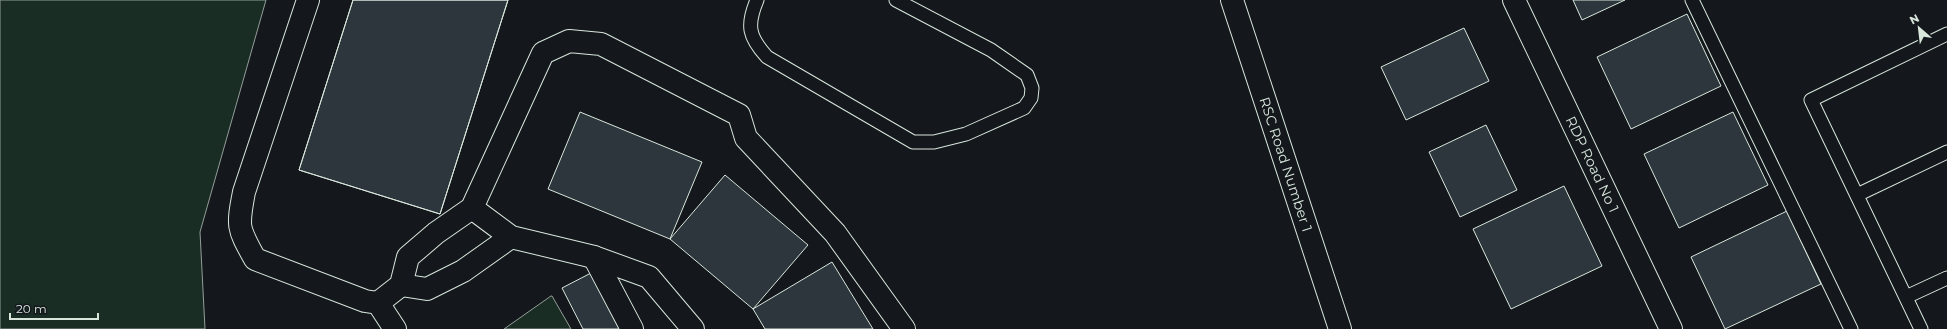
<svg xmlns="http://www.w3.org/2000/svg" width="1947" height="329" font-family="Montserrat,sans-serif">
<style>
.green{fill:#1a2d24;stroke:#939e99}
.building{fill:#2c363c;stroke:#d8e6dc}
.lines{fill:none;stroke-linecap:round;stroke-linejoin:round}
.lane-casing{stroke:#d8e6dc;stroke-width:15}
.street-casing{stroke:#d8e6dc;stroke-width:24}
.secondary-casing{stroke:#d8e6dc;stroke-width:24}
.lane{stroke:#14181c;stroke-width:13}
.street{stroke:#14181c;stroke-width:22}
.secondary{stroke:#14181c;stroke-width:22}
.labels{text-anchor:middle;stroke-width:3;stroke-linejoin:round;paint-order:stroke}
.street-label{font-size:14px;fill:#d8e6dc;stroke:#14181c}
</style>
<rect width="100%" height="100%" fill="#14181c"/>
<path class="green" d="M0 0H266L200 232 205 329H0Z
M552 296 571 329H504L551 296Z"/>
<path class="building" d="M353 0H508L440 214 299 170Z
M353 0H508L440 214 299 170Z
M1573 0H1625L1582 20Z
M1687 14 1721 86 1631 129 1597 57Z
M1464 28 1489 81 1406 120 1381 67Z
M580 112 702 162 670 239 548 189Z
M1733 112 1768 185 1679 228 1644 154Z
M1486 125 1517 190 1460 217 1429 152Z
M725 175 808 245 753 309 670 239Z
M1564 186 1602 266 1511 309 1473 229Z
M1787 211 1821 284 1725 329 1691 257Z
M832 262 873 329H765L753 309Z
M591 273 621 329H583L562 288Z"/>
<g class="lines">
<g class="lane-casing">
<path id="lane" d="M757 0C746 26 749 37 767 57L913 142H934L966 134 1024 108 1031 98 1032 88 1027 75 991 50 896 0
M1692 0 1851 329
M1857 195 1947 152
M1906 297 1947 278
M1921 329 1811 100 1947 34"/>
</g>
<g class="street-casing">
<g id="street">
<path d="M308 0 244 192C237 228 238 228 255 259L365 301 378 303 395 329"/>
<path id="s1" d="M1232 0 1340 329"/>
<path d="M472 208 511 237 594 257 649 277 693 329"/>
<path d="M594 257 632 329"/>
<path d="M401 285 427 289 463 271 511 237"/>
<path d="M378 303 401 285 408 257 436 233 472 208 543 53 569 41 601 44 739 115 746 138 835 233 904 329"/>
</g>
</g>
<g class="secondary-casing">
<g id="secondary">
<path id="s2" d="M1514 0 1671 329"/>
</g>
</g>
<use href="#lane" class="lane"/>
<use href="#street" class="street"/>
<use href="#secondary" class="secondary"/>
</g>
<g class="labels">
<g class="street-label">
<text dy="5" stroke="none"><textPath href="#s1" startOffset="173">RSC Road Number 1</textPath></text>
<text dy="5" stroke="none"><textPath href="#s2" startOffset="182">RDP Road No 1</textPath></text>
</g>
</g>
<g transform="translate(1919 28) rotate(332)" stroke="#14181c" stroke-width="3" paint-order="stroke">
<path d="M0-3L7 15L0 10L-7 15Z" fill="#d8e6dc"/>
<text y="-6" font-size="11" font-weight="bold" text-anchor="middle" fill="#d8e6dc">N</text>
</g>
<path d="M10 313v6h88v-6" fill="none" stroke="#d8e6dc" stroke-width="2"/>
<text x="16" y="313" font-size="12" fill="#d8e6dc" stroke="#14181c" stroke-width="3" paint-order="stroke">20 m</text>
</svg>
